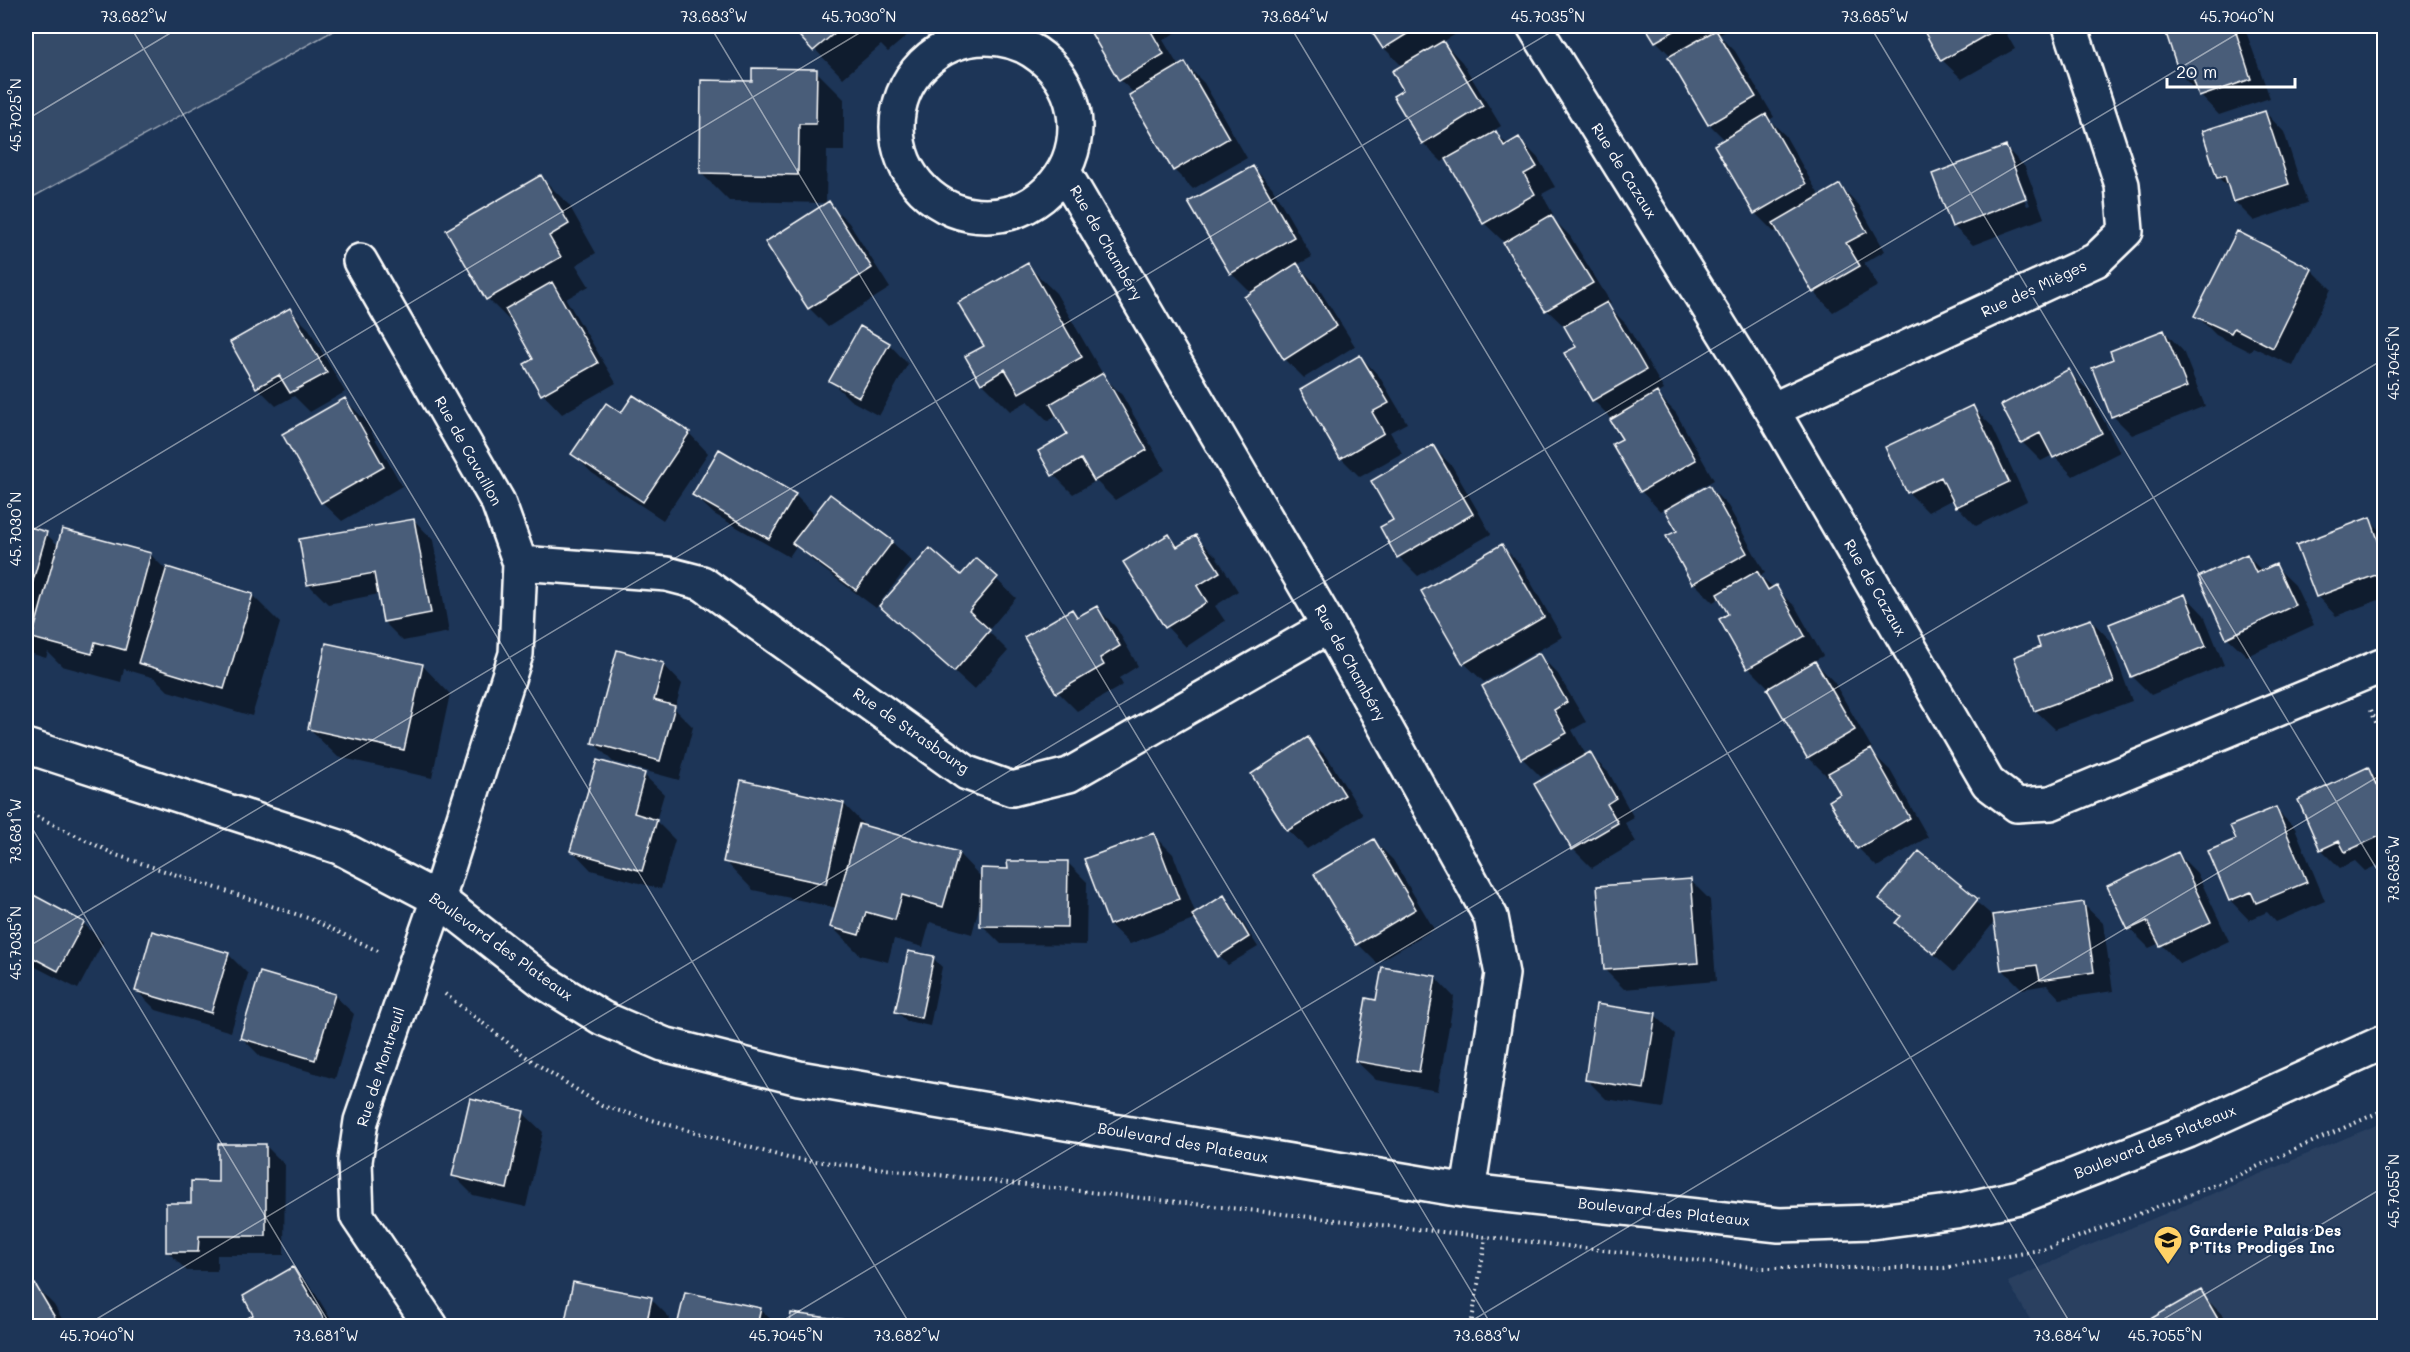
<svg xmlns="http://www.w3.org/2000/svg" width="2410" height="1352" font-family="Mali,sans-serif">
<style>
.built{fill:#2a4161}
.green{fill:#364b69;stroke:#9aa5b4;stroke-width:1.5}
.shadow{fill:#0007;fill-rule:evenodd}
.building{fill:#4a5d79;stroke:#fff;stroke-width:1.5}
.lines{fill:none;stroke-linecap:round;stroke-linejoin:round}
.minor-casing{stroke:#fff;stroke-width:38}
.path{stroke:#fff;stroke-width:4;stroke-dasharray:1.5 4.5;stroke-linecap:butt}
.minor{stroke:#1d3557;stroke-width:33}
.ticks{fill:none;stroke:#fff;stroke-width:1.5;stroke-opacity:0.45}
.labels{text-anchor:middle;stroke-width:4.5;stroke-linejoin:round;paint-order:stroke}
.street-label{font-size:15px;fill:#fff;stroke:#1d3557}
.poi-label{font-size:15px;font-weight:bold;fill:#fff;stroke:#1d3557;text-anchor:start}
.neatline{fill:none;stroke:#fff;stroke-width:2}
.ticks-label{font-size:15px;text-anchor:middle;fill:#fff}
</style>
<rect width="100%" height="100%" fill="#1d3557"/>
<filter id="ink" filterUnits="userSpaceOnUse"><feTurbulence type="fractalNoise" baseFrequency=".0167" numOctaves="2"/><feDisplacementMap in="SourceGraphic" scale="12" xChannelSelector="R" yChannelSelector="G"/><feConvolveMatrix kernelMatrix="1 2 1 2 8 2 1 2 1" color-interpolation-filters="sRGB"/></filter>
<g filter="url(#ink)">
<path class="built" d="M2384 1122V1326H2034L2008 1282 2078 1250Z"/>
<path class="green" d="M26 26H342L26 201Z"/>
<path class="shadow" d="M792 26H918L888 52 881 45 843 78Z
M1089 26H1180L1182 29 1163 40 1179 67 1185 64 1204 83 1247 158 1193 189 1174 170 1134 93 1120 80Z
M1370 26H1455L1459 32 1443 42 1462 62 1501 126 1493 131 1508 145 1519 139 1538 158 1555 187 1542 194 1553 214 1550 216 1570 236 1611 303 1607 305 1626 324 1664 390 1657 394 1676 413 1714 480 1687 495 1689 498 1709 487 1728 506 1765 573 1760 576 1795 606 1823 656 1814 661 1834 682 1873 750 1870 751 1890 770 1928 837 1877 867 1858 848 1842 795 1830 775 1827 776 1808 757 1770 689 1749 668 1730 615 1720 598 1713 602 1694 583 1679 531 1665 508 1660 511 1641 491 1624 440 1612 419 1593 400 1578 347 1567 329 1547 310 1504 242 1484 223 1447 159 1442 162 1423 143 1405 90 1403 67 1384 48Z
M1647 26H1723L1726 31 1719 35 1735 51 1774 117 1769 120 1785 135 1820 197 1840 186 1859 205 1885 251 1864 263 1878 286 1833 312 1814 292 1778 230 1774 232 1755 213 1725 140 1709 124 1672 57 1656 41Z
M1923 26H2002L2015 49 1962 79 1942 60Z
M2175 26H2244L2270 98 2219 115 2181 75 2166 28Z
M816 71 844 99V151H827L826 203 729 201 701 173 753 82Z
M2265 112 2284 132 2307 203 2254 221 2234 201 2231 190 2218 177Z
M2005 147 2025 167 2044 218 1973 245 1953 226ZM2013 169H2016L2030 205 2027 206Z
M1253 167 1272 187 1312 257 1297 265 1316 284 1355 346 1304 378 1285 359 1252 294 1231 273Z
M541 177 569 205 596 253 576 265 589 286 566 299 616 383 562 414 543 394 526 365 535 359 516 327 488 299Z
M829 203 849 223 890 288 828 327 809 308Z
M1027 265 1056 293 1105 378 1122 395 1165 470 1115 500 1096 481 1073 494 1054 475 1069 435 1057 416 1048 421 1028 401 1010 411 982 383 986 346Z
M2312 270 2331 289 2293 366 2253 347 2250 352 2216 335 2196 315Z
M290 310 309 329 345 392 310 412 294 396 276 406 257 387Z
M2164 331 2183 351 2205 406 2132 435 2113 416Z
M889 344 908 364 879 416 850 400 831 381Z
M1360 356 1379 376 1407 423 1390 432 1402 453 1360 477 1341 458Z
M2068 371 2088 390 2120 452 2073 476 2053 455 2041 461 2022 442Z
M345 400 364 419 402 486 342 521 322 502Z
M1972 407 1992 426 2027 501 1976 526 1957 506 1953 499 1928 512 1908 492Z
M621 415 689 433 708 453 663 520 592 473 573 454Z
M1433 447 1452 466 1491 534 1418 576 1399 557 1395 521Z
M694 495H795L815 515 830 496 892 542 912 561 876 608 814 562 797 545 789 557 714 514Z
M2369 519 2384 534V598L2336 616 2317 596Z
M414 520 433 540 449 632 403 641 384 622 379 594 328 604 308 584Z
M26 528 46 534 59 546 63 531 151 555 167 571 252 595 280 623 252 716 168 691 155 678 124 669 121 682 62 666 48 652 46 658 26 652Z
M1169 536 1180 547 1196 537 1216 556 1238 591 1215 606 1225 621 1186 647 1167 627 1126 563Z
M1502 546 1521 565 1562 637 1484 682 1464 663Z
M2247 556 2263 572 2275 566 2295 585 2314 625 2247 656 2227 637Z
M976 560 1016 598 988 631 1008 651 974 690 882 606 961 577Z
M2185 595 2204 615 2224 665 2151 695 2132 676Z
M1097 608 1116 627 1138 666 1119 678 1123 685 1077 711 1058 692 1072 611 1079 618Z
M2091 620 2110 640 2132 701 2055 729 2035 710 2042 648Z
M1539 655 1558 674 1586 722 1572 730 1586 755 1589 754 1609 773 1634 818 1625 823 1636 842 1592 868 1573 849 1566 763 1541 777 1522 758Z
M663 664 682 684 675 709 693 727 679 780 613 762 594 743Z
M422 665 450 694 432 778 338 757 309 729Z
M1308 739 1328 758 1363 815 1307 849 1288 830Z
M2368 769 2384 786V862L2365 871 2355 861 2340 868 2321 849Z
M644 775 664 794 656 821 675 840 661 889 591 870 572 850Z
M844 804 867 828 958 853 982 878 1009 870 1068 863 1087 882 1086 945 1001 944 982 925 981 900 972 934 930 922 923 947 894 939 888 962 860 955 831 926 837 908 753 890 725 861Z
M2275 809 2295 828 2325 901 2276 922 2267 912 2249 920 2230 900 2238 840Z
M1154 835 1173 854 1196 915 1224 897 1233 907 1258 947 1228 965 1219 956 1196 919 1130 944 1110 925 1086 860Z
M1373 840 1393 860 1434 929 1377 963 1358 944Z
M1919 853 1994 917 2083 904 2103 923 2113 991 2060 999 2047 985 2022 989 2002 969 1995 921 1954 972 1897 922 1901 918 1881 899Z
M2178 854 2197 873 2229 941 2180 964 2160 943 2149 948 2130 929Z
M1690 880 1710 900 1716 981 1624 989 1605 970Z
M26 893 83 923 103 942 78 989 26 962Z
M228 954 248 974 231 1032 156 1010 137 991Z
M933 958 942 967 930 1026 907 1021 897 1012Z
M1435 977 1454 997 1438 1091 1376 1080 1356 1061 1377 1001Z
M334 995 354 1014 335 1079 261 1057 242 1038Z
M1655 1015 1675 1034 1663 1108 1606 1099 1587 1080Z
M523 1113 543 1132 526 1207 473 1195 454 1176Z
M265 1145 285 1165 284 1255H217V1271H187L168 1252 192 1205Z
M293 1268 312 1288 335 1326H248L245 1322 255 1316Z
M574 1283 651 1299 670 1318 668 1326H565Z
M35 1286 54 1305 66 1326H26V1291Z
M2200 1292 2233 1326H2141Z
M686 1294 760 1309 778 1326H679Z
M792 1315 868 1324 870 1326H790Z"/>
<path class="building" d="M790 26H843L813 51Z
M1087 26H1148L1164 54 1119 81Z
M1368 26H1420L1383 49Z
M1645 26H1683L1655 42Z
M1921 26H1995L1997 29 1941 61Z
M2170 26H2234L2251 79 2199 97 2191 72 2180 76 2164 27Z
M1716 30 1756 97 1708 125 1668 57Z
M1443 41 1483 106 1422 144 1393 96 1403 90 1392 71Z
M1185 62 1229 138 1173 171 1129 95Z
M752 68 817 69 816 124H799L798 175 700 173 701 80 752 81Z
M2265 111 2289 184 2233 202 2225 176 2217 178 2202 131Z
M1766 114 1806 184 1754 214 1714 145Z
M1496 131 1504 146 1519 137 1537 167 1524 174 1535 194 1483 224 1446 159Z
M2006 146 2026 198 1952 227 1932 174Z
M1253 166 1294 237 1230 274 1188 202Z
M541 175 569 224 549 236 561 257 486 300 446 230Z
M1840 184 1867 232 1846 243 1860 266 1813 293 1773 223Z
M829 201 872 268 808 309 765 242Z
M1551 215 1593 283 1545 311 1503 243Z
M2237 231 2312 269 2273 348 2234 328 2231 333 2194 316Z
M1028 263 1082 357 1019 393 1005 369 981 384 965 356 984 346 958 303Z
M1297 263 1337 326 1284 360 1244 297Z
M552 282 598 363 541 395 524 364 533 359 505 309Z
M1607 302 1646 370 1592 401 1564 353 1576 347 1564 326Z
M290 308 327 373 290 393 279 375 256 388 230 342Z
M860 326 890 343 859 397 829 381Z
M2164 330 2187 387 2111 417 2092 368 2113 359 2110 351Z
M1360 355 1389 403 1372 412 1384 433 1340 459 1300 390Z
M2069 369 2102 433 2053 458 2040 433 2021 443 2001 405Z
M1103 373 1147 450 1094 481 1081 459 1052 476 1038 451 1067 434 1050 404Z
M1657 392 1696 460 1640 492 1612 444 1622 439 1610 420Z
M633 395 690 432 643 502 571 454 606 403 621 413Z
M345 398 384 467 321 503 282 434Z
M1973 405 2009 482 1956 507 1941 477 1907 493 1885 447Z
M1433 445 1473 514 1397 558 1380 527 1393 520 1371 481Z
M719 449 796 494 769 539 692 495Z
M1709 485 1747 553 1692 584 1666 536 1677 531 1665 510Z
M830 494 893 541 856 590 792 543Z
M2370 517 2384 557V572L2316 597 2296 545Z
M414 519 431 613 383 622 374 573 307 585 299 539Z
M26 526 47 532 26 605Z
M62 529 151 553 125 650 95 642 92 654 32 638Z
M1169 534 1177 547 1196 535 1220 572 1197 586 1207 602 1165 628 1123 562Z
M1502 544 1544 617 1463 664 1421 591Z
M930 548 961 575 976 558 998 577 969 611 990 630 954 672 879 606Z
M2247 554 2256 573 2276 564 2295 605 2226 638 2198 577Z
M167 567 253 594 224 689 138 663Z
M1757 571 1768 590 1776 585 1805 636 1747 669 1719 619 1728 614 1717 594Z
M2185 594 2206 646 2131 677 2109 624Z
M1097 606 1120 646 1100 658 1104 665 1056 693 1024 637 1072 609 1077 617Z
M2091 619 2114 682 2034 711 2014 657 2040 647 2037 638Z
M326 643 423 664 404 750 308 729Z
M617 650 664 663 654 700 675 706 660 761 592 743Z
M1539 653 1567 702 1554 710 1567 733 1521 759 1482 686Z
M1815 661 1855 730 1807 758 1767 689Z
M1308 737 1345 795 1287 831 1251 774Z
M1871 749 1910 818 1857 849 1829 801 1840 794 1828 773Z
M1590 752 1616 798 1607 804 1618 823 1572 850 1534 784Z
M597 760 645 773 634 813 657 820 642 871 570 851Z
M2368 767 2384 802V834L2345 852 2339 841 2320 850 2298 800Z
M741 780 844 803 826 884 723 862Z
M2276 807 2307 882 2256 903 2251 892 2229 901 2208 851 2236 839 2230 826Z
M859 824 959 852 943 907 902 895 895 920 866 912 859 935 830 927Z
M1154 833 1179 899 1109 925 1084 859Z
M1374 839 1416 909 1356 945 1314 874Z
M1919 851 1978 899 1934 954 1895 923 1901 916 1879 899Z
M2178 852 2211 922 2160 946 2147 921 2128 930 2107 886Z
M1007 861H1068L1067 927 980 926 981 868 1008 869Z
M1691 879 1698 963 1604 970 1597 886Z
M26 891 84 922 58 971 26 954Z
M1224 895 1249 937 1218 957 1192 915Z
M2084 902 2094 972 2040 980 2037 965 2001 970 1993 915Z
M152 931 229 953 211 1013 135 991Z
M908 951 934 956 921 1018 895 1012Z
M1382 967 1436 976 1419 1072 1355 1061 1366 998 1376 1000Z
M260 972 335 994 315 1060 240 1038Z
M1596 1004 1656 1013 1644 1089 1585 1080Z
M470 1098 524 1111 507 1189 452 1176Z
M218 1144H266V1236H199L198 1252H166V1203H191V1181L218 1182Z
M293 1267 328 1326H246L243 1321 253 1315 243 1296Z
M573 1282 652 1297 646 1326H564Z
M35 1284 60 1326H26V1290Z
M2201 1290 2222 1326H2138Z
M685 1292 761 1308 757 1326H677Z
M791 1313 869 1323V1326H789Z"/>
<g class="lines">
<g class="minor-casing">
<path id="minor" d="M1534 26 1772 410 1988 783 2017 805 2051 803 2384 665
M897 127a89 89 0 1 1 178 0a89 89 0 1 1-178 0Z
M1064 172 1329 626 1491 917 1502 974 1468 1191
M360 261 498 502 520 563 516 654 438 899 361 1121 355 1161 357 1216 431 1326
M1772 410 2096 260 2126 231 2122 185 2070 26
M520 563 667 574 702 583 967 773 1012 789 1069 775 1329 626
M26 746 339 847 438 899 544 982 602 1018 663 1044 799 1078 1468 1191 1779 1225 1872 1222 1956 1211 2019 1197 2188 1131 2384 1042"/>
</g>
<path class="path" d="M1022 44 1034 26
M2371 710 2384 742
M26 811 116 855 311 919 378 951
M445 994 529 1059 602 1106 788 1158 1761 1268H1944L2046 1249 2218 1184 2384 1110
M1471 1326 1486 1237"/>
<use href="#minor" class="minor"/>
</g>
</g>
<path class="ticks" d="M130 26 911 1326M710 26 1492 1326M1290 26 2072 1326M1870 26 2384 881M26 120 182 26M26 534 871 26M26 818 331 1326M26 948 1561 26M85 1326 2250 26M774 1326 2384 359M1463 1326 2384 773M2152 1326 2384 1187"/>
<defs>
<g id="school-pin" transform="scale(1.5)"><path d="M0 17L-7.5 6A9.5 9.5 0 1 1 7.5 6Z" fill="#ffd166" stroke="#1d3557"/><path d="M0-5L7-2L0 1L-7-2ZM-4 1L0 2.5L4 1V4Q0 6-4 4Z" fill="#111"/></g>
</defs>
<g fill-rule="evenodd">
<use href="#school-pin" x="2168" y="1240"/>
</g>
<g class="labels">
<g class="street-label">
<text transform="translate(1624 171) rotate(58)" y="5">Rue de Cazaux</text>
<text transform="translate(1106 243) rotate(60)" y="5">Rue de Chambéry</text>
<text transform="translate(2034 289) rotate(-25)" y="5">Rue des Mièges</text>
<text transform="translate(468 451) rotate(61)" y="5">Rue de Cavaillon</text>
<text transform="translate(1875 588) rotate(60)" y="5">Rue de Cazaux</text>
<text transform="translate(1350 663) rotate(61)" y="5">Rue de Chambéry</text>
<text transform="translate(911 731) rotate(35)" y="5">Rue de Strasbourg</text>
<text transform="translate(501 947) rotate(36)" y="5">Boulevard des Plateaux</text>
<text transform="translate(381 1067) rotate(-72)" y="5">Rue de Montreuil</text>
<text transform="translate(2155 1142) rotate(-22)" y="5">Boulevard des Plateaux</text>
<text transform="translate(1183 1143) rotate(10)" y="5">Boulevard des Plateaux</text>
<text transform="translate(1664 1212) rotate(6)" y="5">Boulevard des Plateaux</text>
</g>
<g class="poi-label">
<text x="2189" y="1236">Garderie Palais Des<tspan x="2189" dy="17">P'Tits Prodiges Inc</tspan></text>
</g>
</g>
<rect width="2410" height="1352" fill="none" stroke="#1d3557" stroke-width="66"/>
<path d="M2167 78v9h128v-9" fill="none" stroke="#ffffff" stroke-width="3"/>
<text x="2176" y="78" font-size="18" fill="#ffffff" stroke="#1d3557" stroke-width="4.5" paint-order="stroke">20 m</text>
<rect x="33" y="33" width="2344" height="1286" class="neatline"/>
<g class="ticks-label">
<text x="134" y="22">73.682°W</text>
<text x="714" y="22">73.683°W</text>
<text x="859" y="22">45.7030°N</text>
<text x="1295" y="22">73.684°W</text>
<text x="1548" y="22">45.7035°N</text>
<text x="1875" y="22">73.685°W</text>
<text x="2237" y="22">45.7040°N</text>
<text transform="translate(16 115) rotate(-90)" y="5">45.7025°N</text>
<text transform="translate(2394 363) rotate(-90)" y="5">45.7045°N</text>
<text transform="translate(16 529) rotate(-90)" y="5">45.7030°N</text>
<text transform="translate(16 831) rotate(-90)" y="5">73.681°W</text>
<text transform="translate(2394 869) rotate(-90)" y="5">73.685°W</text>
<text transform="translate(16 943) rotate(-90)" y="5">45.7035°N</text>
<text transform="translate(2394 1191) rotate(-90)" y="5">45.7055°N</text>
<text x="97" y="1341">45.7040°N</text>
<text x="326" y="1341">73.681°W</text>
<text x="786" y="1341">45.7045°N</text>
<text x="907" y="1341">73.682°W</text>
<text x="1487" y="1341">73.683°W</text>
<text x="2067" y="1341">73.684°W</text>
<text x="2165" y="1341">45.7055°N</text>
</g>
</svg>
